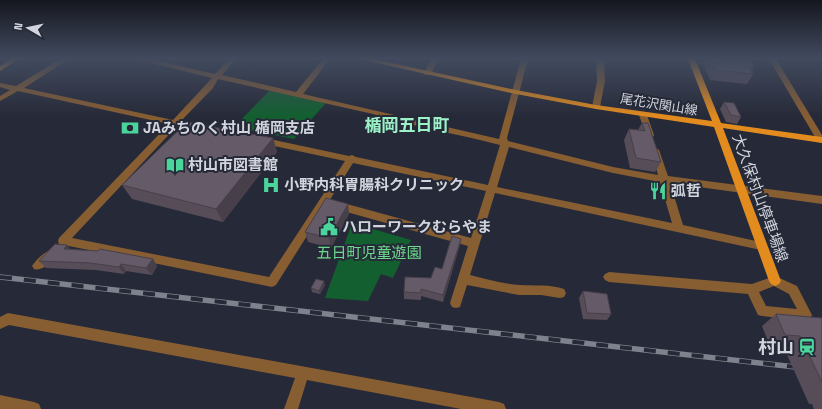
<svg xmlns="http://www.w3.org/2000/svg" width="822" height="409" font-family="'Space Grotesk','Noto Sans JP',sans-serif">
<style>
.green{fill:#135f30}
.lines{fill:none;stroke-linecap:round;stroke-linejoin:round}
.minor{fill:#875d32;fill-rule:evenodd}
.major{fill:#e28b1f;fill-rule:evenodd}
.rail-casing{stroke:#7e828d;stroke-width:5.5}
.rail{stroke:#262a38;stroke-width:4;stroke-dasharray:12;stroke-linecap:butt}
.wall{fill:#574d59}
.shaded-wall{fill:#473f49}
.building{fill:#655a68;stroke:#473f49}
.labels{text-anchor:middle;stroke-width:4;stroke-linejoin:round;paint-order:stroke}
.far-street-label{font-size:13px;fill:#d2d5de;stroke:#262a38}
.poi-label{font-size:15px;font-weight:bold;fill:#d2d5de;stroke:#262a38;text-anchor:start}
.street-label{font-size:15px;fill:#d2d5de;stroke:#262a38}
.park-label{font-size:15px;fill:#6dd98c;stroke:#262a38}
.quarter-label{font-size:17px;font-weight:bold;fill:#9df1c8;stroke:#262a38}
.near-poi-label{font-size:18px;font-weight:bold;fill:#d2d5de;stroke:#262a38;text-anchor:end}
</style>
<rect width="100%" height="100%" fill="#262a38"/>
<path class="green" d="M270 90 326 103 294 139 234 127Z
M352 223 411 240 393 278 381 274 368 301 325 298Z"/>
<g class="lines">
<path class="minor" d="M60 59H69L24 88 173 120 212 78 135 59H149L215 74 229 59H236L222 75 296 92 323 59H330L303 94 499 139 521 59H528L507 138 508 141 613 167 658 175 651 150 655 147 659 150 668 176 822 196V204L670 183 683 225 765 243 766 246 765 249 761 250 495 193 470 275C486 279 504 284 520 285 535 286 550 284 564 289L566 293 564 297 560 298 541 295H519L467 285 460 307 456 308 452 307 450 303 468 246 336 209 332 208 331 205 332 202 336 201 471 238 486 191 353 163 276 285 272 287 59 244 58 241 59 238 169 124 18 91 0 101V96L10 90 0 87V83L16 86ZM218 79 373 114C414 127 458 134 500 145L488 185 356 157 352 155 349 156 260 137 257 138 256 140 257 142 260 143 345 161 269 277 72 238 177 126 196 130 199 129 200 127 199 125 181 121 213 88ZM509 147 613 173 660 182 672 223 497 187Z
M431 59H438L431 75H425L424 73Z
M596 59H604L605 81 600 107 596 109 592 107 597 81Z
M769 59H776L822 135V143L818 142Z
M643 112 647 115 654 135 653 137H647L646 135 639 115Z
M51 250 55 251 56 254C53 261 42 272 34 269L32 266C36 260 44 252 51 250Z
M609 272 752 284 775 276 797 286 812 315 810 319 806 321 762 316 758 315 748 294 609 282 605 280 603 277 605 274ZM774 286 789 294 797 309 766 306 759 292Z
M8 313 499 402 504 404 506 409H461L307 380 298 409H284L295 378 9 325 0 329V317Z
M0 395 34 402 39 404 41 409H0Z"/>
<path class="major" d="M11 59H19L0 71V66Z
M359 59H373L516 90 596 105 712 121 688 59H695L721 123 822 137V143L723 128 781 281 779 284 775 286 771 284 769 281 714 127 596 109 516 94Z"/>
<g class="rail-casing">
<path id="rail" d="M0 277 822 370"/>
</g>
<use href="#rail" class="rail"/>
</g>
<path class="wall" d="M706 59H750L754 67 752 72 753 74 747 84 710 80 703 64Z
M724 102 741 117 737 124 726 122 720 109Z
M642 123 661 162 655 172 630 168 624 140 629 129 638 130Z
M273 138 277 152 223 222 132 199 122 185Z
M349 214 331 248 308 242 305 232Z
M460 245 443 302 421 296V300L404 299V292L431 278 442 269Z
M71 249 153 259 157 266 152 275 126 271 124 274 96 270 46 268 39 261Z
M325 285 320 294 312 292 311 288Z
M583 291 611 314 607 320 583 319 579 298Z
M776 314 822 318V409H814L812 404H809L784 348 770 346 762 326Z"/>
<path class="shaded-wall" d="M273 138 277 152 223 222 216 209Z
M348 204 349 214 331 248 329 238Z
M461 239 460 245 443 302V295Z
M67 245 73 252 64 249Z
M153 259 157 266 152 275 146 268Z
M121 264 126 271 124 274 119 267Z
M324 281 325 285 320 294 319 291Z"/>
<path class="building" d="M711 59H750L754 67H749L753 74 715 70Z
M724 102 734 103 741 117 731 115Z
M187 122 273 138 216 209 122 185Z
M642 123H648L661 162 636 158 629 129 645 131Z
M326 198 348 204 329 238 305 232Z
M452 236 461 239 443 295 421 289V293L404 292 405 277 431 278 435 267 442 269Z
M55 244 67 245 64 249 98 251 100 249 153 259 146 268 121 264 119 267 90 263 39 261Z
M316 279 324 281 319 291 311 288Z
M583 291 607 294 611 314 587 313Z
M776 314 822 318V382L800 336 785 335Z"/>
<linearGradient id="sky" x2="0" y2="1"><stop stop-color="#15171f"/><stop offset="0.5" stop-color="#414a5e"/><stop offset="1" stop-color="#414a5e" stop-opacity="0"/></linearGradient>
<rect width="822" height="117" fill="url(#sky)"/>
<defs>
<g id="bank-bare" transform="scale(1.38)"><path d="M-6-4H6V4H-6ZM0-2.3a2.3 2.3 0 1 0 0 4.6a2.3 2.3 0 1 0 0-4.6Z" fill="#4bd49b" stroke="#262a38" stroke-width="2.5" paint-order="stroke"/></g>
<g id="library-bare" transform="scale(1.38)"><path d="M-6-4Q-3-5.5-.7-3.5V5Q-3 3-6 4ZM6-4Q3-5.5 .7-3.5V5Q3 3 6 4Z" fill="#4bd49b" stroke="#262a38" stroke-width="2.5" paint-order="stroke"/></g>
<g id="hospital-bare" transform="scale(1.38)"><path d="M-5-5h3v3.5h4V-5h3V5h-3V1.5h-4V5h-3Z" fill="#4bd49b" stroke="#262a38" stroke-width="2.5" paint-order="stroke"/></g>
<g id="restaurant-bare" transform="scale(1.38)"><path d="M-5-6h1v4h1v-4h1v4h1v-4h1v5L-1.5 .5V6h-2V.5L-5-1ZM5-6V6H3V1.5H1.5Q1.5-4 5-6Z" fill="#4bd49b" stroke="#262a38" stroke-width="2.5" paint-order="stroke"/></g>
<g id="civic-bare" transform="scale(1.38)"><path d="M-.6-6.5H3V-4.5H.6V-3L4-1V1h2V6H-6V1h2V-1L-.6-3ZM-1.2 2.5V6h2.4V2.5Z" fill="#4bd49b" stroke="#262a38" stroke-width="2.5" paint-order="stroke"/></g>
<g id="station-bare" transform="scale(1.38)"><path d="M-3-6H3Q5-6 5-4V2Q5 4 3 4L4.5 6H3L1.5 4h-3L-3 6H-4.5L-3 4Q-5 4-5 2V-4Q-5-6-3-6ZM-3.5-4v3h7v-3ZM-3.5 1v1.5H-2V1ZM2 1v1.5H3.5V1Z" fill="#4bd49b" stroke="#262a38" stroke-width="2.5" paint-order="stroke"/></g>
</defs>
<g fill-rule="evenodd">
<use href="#bank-bare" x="130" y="128"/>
<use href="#library-bare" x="175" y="165"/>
<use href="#hospital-bare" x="271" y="185"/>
<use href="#restaurant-bare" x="658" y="191"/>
<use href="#civic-bare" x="329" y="227"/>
<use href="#station-bare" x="807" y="347"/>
</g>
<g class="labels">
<g class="far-street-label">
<text transform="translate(659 104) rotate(9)" y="5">尾花沢関山線</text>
</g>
<g class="poi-label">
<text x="143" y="133">JAみちのく村山 楯岡支店</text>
<text x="188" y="170">村山市図書館</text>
<text x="284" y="190">小野内科胃腸科クリニック</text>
<text x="671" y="196">弧哲</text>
<text x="342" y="232">ハローワークむらやま</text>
</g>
<g class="street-label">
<text transform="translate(760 198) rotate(70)" y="5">大久保村山停車場線</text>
</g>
<g class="park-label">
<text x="369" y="258">五日町児童遊園</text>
</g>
<g class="quarter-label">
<text x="407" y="131">楯岡五日町</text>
</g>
<g class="near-poi-label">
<text x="794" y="353">村山</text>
</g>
</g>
<g transform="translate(28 28) rotate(279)" stroke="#262a38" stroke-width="3" paint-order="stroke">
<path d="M0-3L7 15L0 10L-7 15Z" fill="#d2d5de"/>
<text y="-6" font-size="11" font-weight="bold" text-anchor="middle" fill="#d2d5de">N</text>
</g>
</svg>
